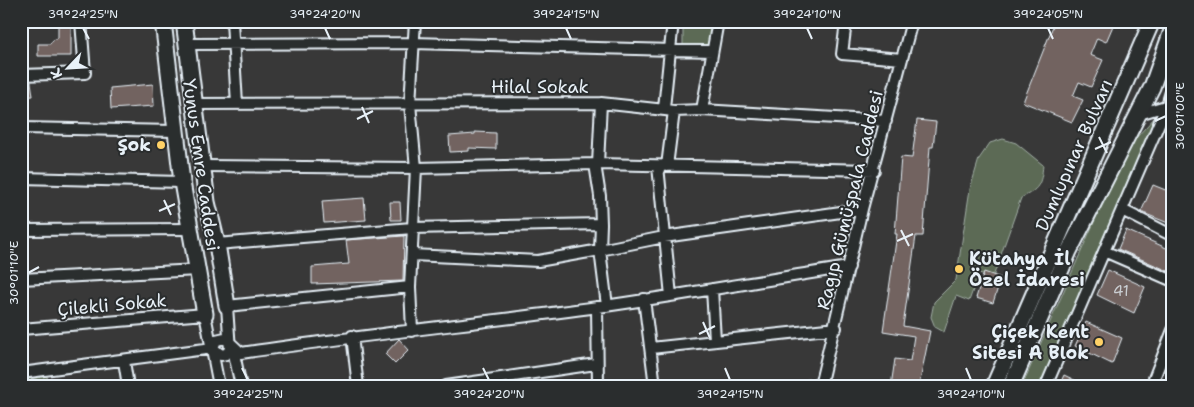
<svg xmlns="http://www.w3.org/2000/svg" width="1194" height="407" font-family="'Shantell Sans',sans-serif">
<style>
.green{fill:#5b6b54;stroke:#a2aea6}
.building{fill:#726460;stroke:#e8f1f8}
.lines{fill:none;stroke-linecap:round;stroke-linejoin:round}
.street-casing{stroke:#e8f1f8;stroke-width:14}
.secondary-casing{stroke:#e8f1f8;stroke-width:19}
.street{stroke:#2a2d2e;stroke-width:10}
.secondary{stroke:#2a2d2e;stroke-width:15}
.ticks{fill:none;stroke:#e8f1f8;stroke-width:2}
.poi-dot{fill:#ffd166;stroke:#2a2d2e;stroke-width:2}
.labels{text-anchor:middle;stroke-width:4;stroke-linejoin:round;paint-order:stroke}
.number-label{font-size:15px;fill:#caced2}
.street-label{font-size:18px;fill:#e8f1f8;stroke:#2a2d2e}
.poi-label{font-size:18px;font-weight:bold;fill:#e8f1f8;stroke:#2a2d2e;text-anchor:end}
.neatline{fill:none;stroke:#e8f1f8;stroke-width:2}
.ticks-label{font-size:12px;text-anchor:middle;fill:#e8f1f8}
</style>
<rect width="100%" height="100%" fill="#383838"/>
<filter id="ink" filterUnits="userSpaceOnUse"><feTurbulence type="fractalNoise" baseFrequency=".02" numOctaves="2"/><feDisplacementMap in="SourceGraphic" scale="10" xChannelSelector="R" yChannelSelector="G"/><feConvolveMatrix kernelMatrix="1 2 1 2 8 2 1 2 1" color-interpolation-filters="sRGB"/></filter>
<g filter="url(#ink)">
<path class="green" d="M683 21H714L710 46H683Z
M1156 116 1043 386H1022L1095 220 1135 139Z
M1003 139 1016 143 1043 165C1041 185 1039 189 1021 198L993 277 979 273 969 301 956 296 944 332 935 327 931 317 934 302 956 280 970 189 979 159 990 143Z
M47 376 48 386H21L24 380Z"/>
<path class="building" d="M1055 21H1115L1106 42 1097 38 1090 55 1103 60 1091 87 1079 82 1073 96 1083 100 1072 122 1023 102Z
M58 25H71V56H38V44H50L53 40 58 38Z
M21 82H31L33 96 21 97Z
M153 84 154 106 111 109 110 88Z
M917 120 936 122 933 147H930L923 236H916L903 326 930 331 919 386H891L895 359 910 361 914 336 883 331 897 234H895L901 157 912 158Z
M475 132 496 133V149L469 148V151L450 152 449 136 475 134Z
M1153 185 1173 193V225L1141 212Z
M364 198 366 220 324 223 322 201Z
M390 202H400L401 220H391Z
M1126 230 1173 251V273L1118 249Z
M404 236 403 281 312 284V267L349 264 346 240Z
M1108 270 1145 287 1134 313 1097 295Z
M984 272 1001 278 993 303 976 298Z
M1086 322 1122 338 1112 364 1075 346Z
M399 339 409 350 395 364 385 354Z
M1064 375 1087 386H1059Z"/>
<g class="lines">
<g class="street-casing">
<path id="street" d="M232 21 237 104
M827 21 846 22 842 54 902 59
M186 44 413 43 712 51
M21 75 85 73 81 21
M195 104 601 103 674 111 702 110 886 121
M664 108 673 21
M702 110 718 21
M1139 114 1169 105
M21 128 175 131
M595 164 600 196 601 224
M598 164 601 103
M203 166 416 168 598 164 874 170
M658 166 671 296
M667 166 674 111
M21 178 182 182
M1122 210 1173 236
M21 230 191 229
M217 244 412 228 601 224 600 250 538 261 412 255
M1104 251 1173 281
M21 279 198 270
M712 289 715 340
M644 299 655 386
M607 306 600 250 664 237 862 209
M597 307 598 386
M21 329 205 314 219 386
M412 331 410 287 416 168 410 104 415 21
M352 336 358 386
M232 345 241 386
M213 348 216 340 225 338 241 353C360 335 479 323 598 307 682 295 765 280 849 267
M213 348 221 355 226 354 230 350 227 306 410 287
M651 348 836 328
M124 361 128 386
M21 373 213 348
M446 386 596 364
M806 386 821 385
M820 386 862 209 912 21
M1046 386 1167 105 1173 85
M1151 386 1173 330"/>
</g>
<g class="secondary-casing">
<path id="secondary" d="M163 21 182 182 205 314
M184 21 207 202 217 244 227 306
M994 386 1152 21
M1011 386 1069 251 1152 87 1173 28"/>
</g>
<use href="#street" class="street"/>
<use href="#secondary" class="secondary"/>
</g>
</g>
<path class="ticks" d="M83 28 89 39M325 28 330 39M566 28 571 39M807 28 812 39M1048 28 1053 39M362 107 369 123M357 119 373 111M1155 121 1166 116M1099 137 1107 153M1095 149 1111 142M164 200 171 215M159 211 175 204M901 230 909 246M897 241 913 234M28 273 39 267M703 322 710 338M699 334 715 326M242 368 248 380M483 368 489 380M725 368 730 380M966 368 971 380"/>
<g class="poi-dot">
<circle cx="161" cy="145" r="5"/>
<circle cx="959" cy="269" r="5"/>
<circle cx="1099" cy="342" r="5"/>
</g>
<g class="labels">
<g class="number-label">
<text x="1121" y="296">41</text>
</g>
<g class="street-label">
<text x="540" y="93">Hilal Sokak</text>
<text transform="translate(1074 155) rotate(-66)" y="6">Dumlupınar Bulvarı</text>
<text transform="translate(201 165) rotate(82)" y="6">Yunus Emre Caddesi</text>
<text transform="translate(850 200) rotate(-76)" y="6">Ragıp Gümüşpala Caddesi</text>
<text transform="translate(112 305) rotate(-5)" y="6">Çilekli Sokak</text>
</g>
<g class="poi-label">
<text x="151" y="151">Şok</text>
<text x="969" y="265" text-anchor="start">Kütahya İl<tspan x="969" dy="21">Özel İdaresi</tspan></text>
<text x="1089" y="338">Çiçek Kent<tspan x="1089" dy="21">Sitesi A Blok</tspan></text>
</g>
</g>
<rect width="1194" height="407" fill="none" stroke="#2a2d2e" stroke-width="55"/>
<g transform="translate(68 68) rotate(245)" stroke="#2a2d2e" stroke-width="4" paint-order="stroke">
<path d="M0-4L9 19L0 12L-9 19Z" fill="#e8f1f8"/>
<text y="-8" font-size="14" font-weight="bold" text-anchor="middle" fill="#e8f1f8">K</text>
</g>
<rect x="28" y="28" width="1138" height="352" class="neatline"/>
<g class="ticks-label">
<text x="83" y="18">39°24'25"N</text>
<text x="325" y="18">39°24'20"N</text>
<text x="566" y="18">39°24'15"N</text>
<text x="807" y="18">39°24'10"N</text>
<text x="1048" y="18">39°24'05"N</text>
<text transform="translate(1180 116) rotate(-90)" y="4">30°01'00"E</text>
<text transform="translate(14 273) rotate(-90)" y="4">30°01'10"E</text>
<text x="248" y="398">39°24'25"N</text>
<text x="489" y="398">39°24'20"N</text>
<text x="730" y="398">39°24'15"N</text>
<text x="971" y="398">39°24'10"N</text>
</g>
</svg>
